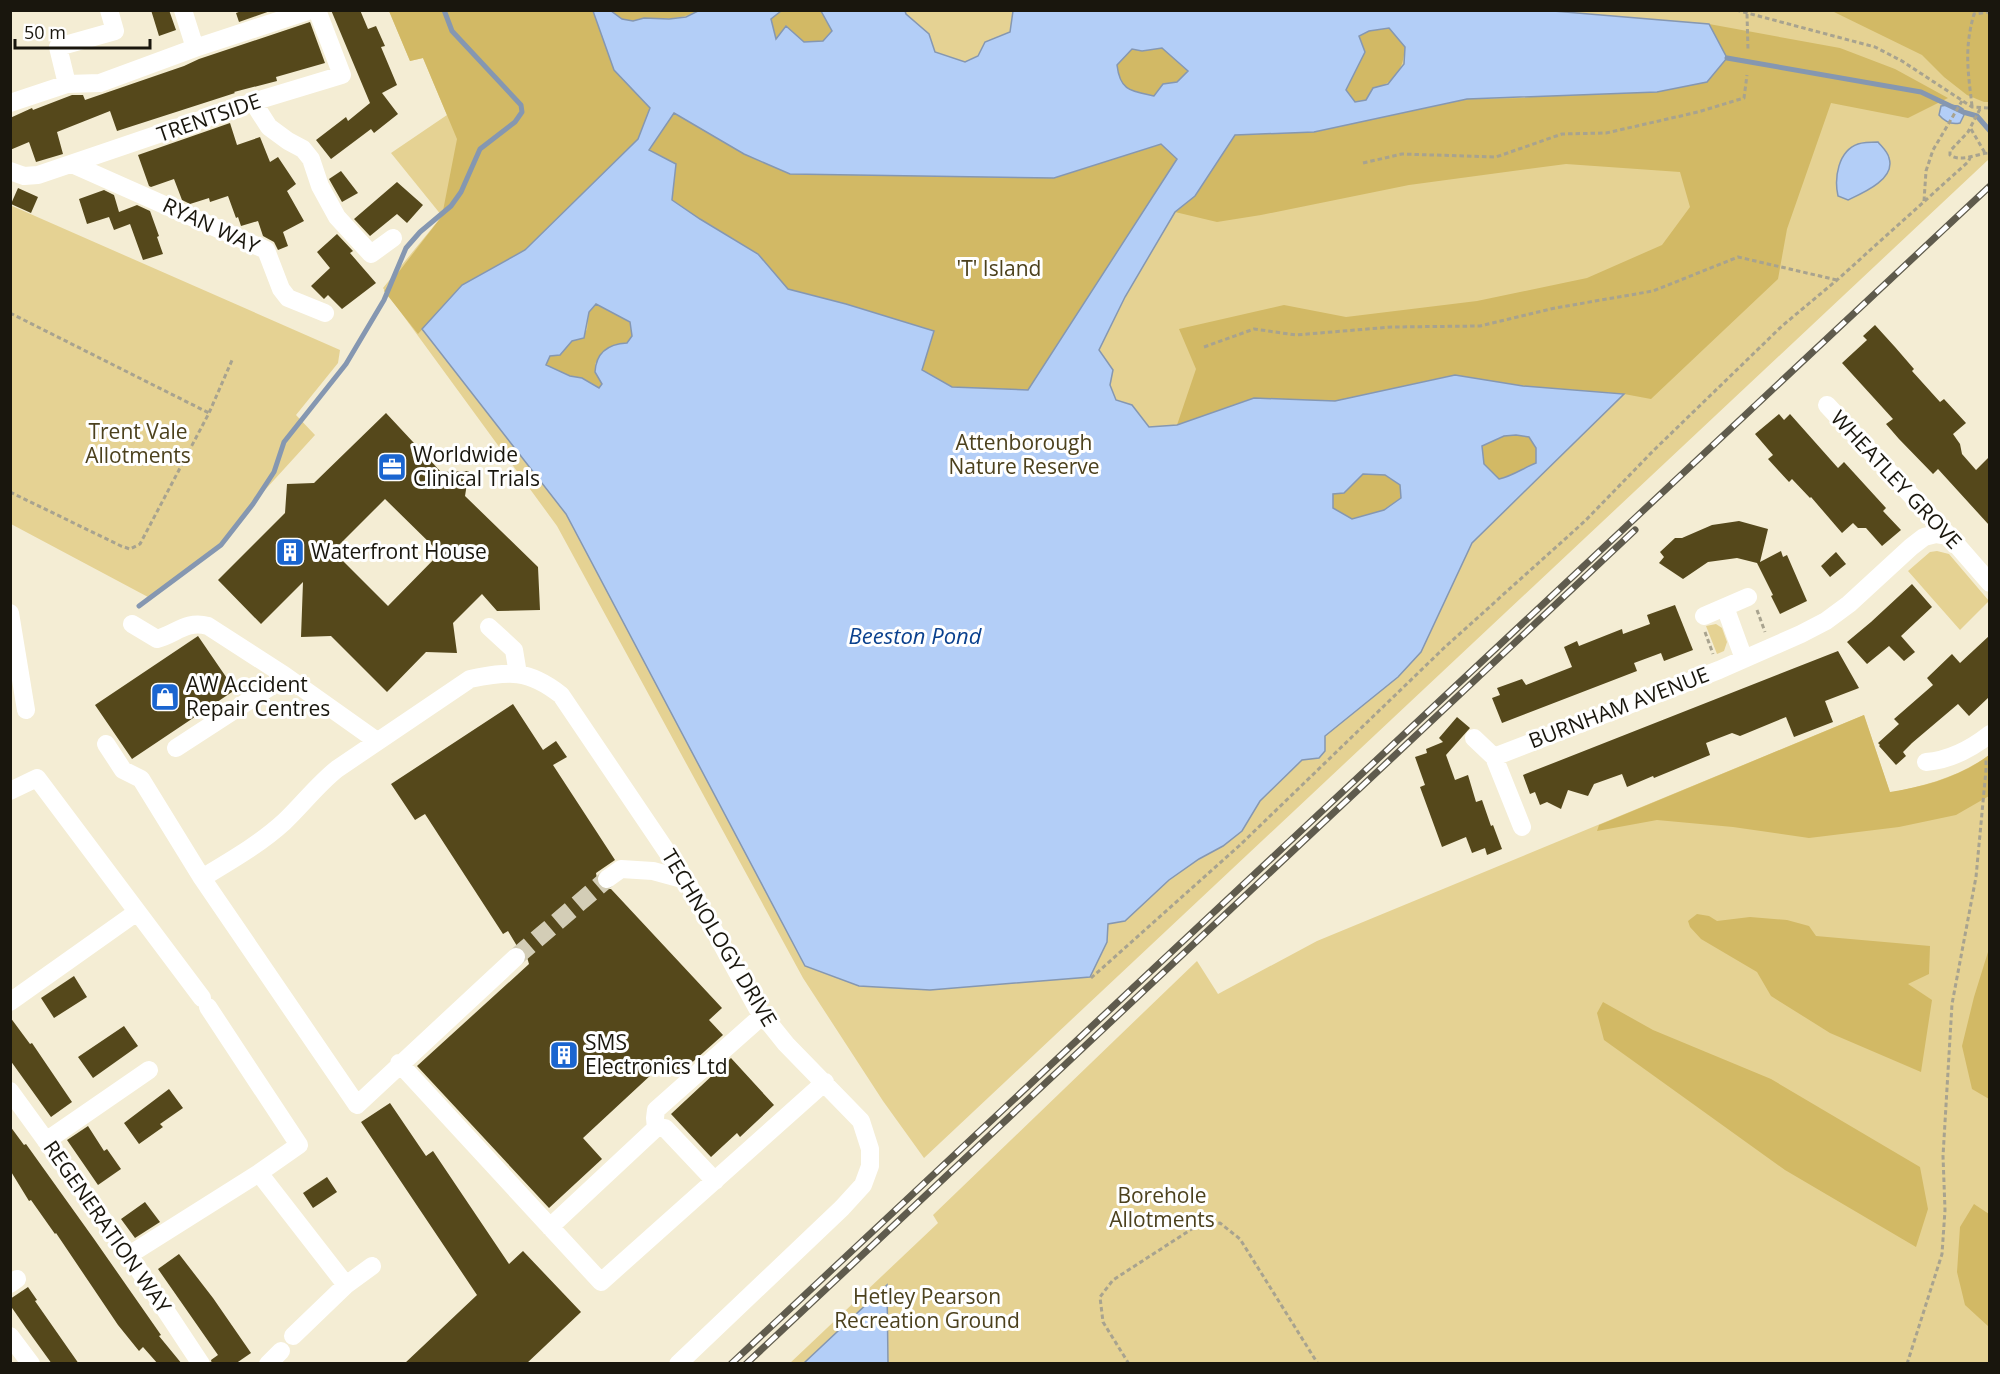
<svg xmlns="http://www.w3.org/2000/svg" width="2000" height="1374" font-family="'Open Sans',sans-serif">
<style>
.green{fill:#e5d293}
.forest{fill:#d2b965}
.water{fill:#b3cef7;stroke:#8597b1;stroke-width:1.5;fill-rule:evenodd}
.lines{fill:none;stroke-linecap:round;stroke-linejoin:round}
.stream{stroke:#8597b1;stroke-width:5}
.building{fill:#55481b;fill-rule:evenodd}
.minor-tunnel{stroke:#d3cdb6;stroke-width:18;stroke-dasharray:18 9;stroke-linecap:butt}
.path{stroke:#a8a38f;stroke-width:3;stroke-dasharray:4.5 3;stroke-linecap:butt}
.minor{stroke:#fff;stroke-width:18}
.rail-casing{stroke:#5f5b4d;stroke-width:7}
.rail{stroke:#fff;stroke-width:4.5;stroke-dasharray:14;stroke-linecap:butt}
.labels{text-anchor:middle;stroke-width:6;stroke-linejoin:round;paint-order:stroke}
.street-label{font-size:21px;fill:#19160d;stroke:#fff}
.park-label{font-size:21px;fill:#4c411d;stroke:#fff}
.poi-label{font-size:21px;fill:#19160d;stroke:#fff;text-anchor:start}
.water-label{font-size:22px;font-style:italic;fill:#0a418e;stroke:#fff}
</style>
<rect width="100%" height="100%" fill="#f4edd4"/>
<path class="green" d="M389 11H1989V159L924 1158 883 1101 803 978 557 526 383 288 442 216 391 153 447 115 423 58 410 61Z
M10 205 340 350 338 363 296 415 315 435 253 503 220 545 148 597 11 524Z
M1937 551 1949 554 1989 601 1960 630 1908 571 1930 552Z
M1716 624 1722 628 1727 642 1724 651 1717 654 1706 626Z
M1864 715 1890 793C1926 785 1959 777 1989 755V1363L789 1364 938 1223 933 1215 1197 961 1218 994 1317 941Z"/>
<path class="forest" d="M611 10 698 11C679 20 667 18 646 19 638 19 631 23 622 20 618 18 614 13 611 10Z
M389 11H593L614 70 650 108 638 139 525 250 462 285 418 334 384 291 442 216 457 139 423 58 410 61Z
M781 11H821L833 30 823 41 804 42 776 39 771 19Z
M1832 11H1989V102H1984L1967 95 1944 77 1922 55Z
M1709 24 1840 48 1895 69 1948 98 1908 118 1831 103 1787 229 1778 279 1651 399 1624 394 1522 386 1455 375 1335 401 1254 398 1177 425 1196 369 1179 329 1284 305 1346 317 1477 301 1587 278 1662 245 1690 207 1680 172 1566 164 1409 185 1261 215 1217 222 1175 212 1195 196 1235 135 1314 132 1467 99 1525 98 1727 58Z
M1389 28 1405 47C1403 70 1396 82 1373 89L1366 100 1355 102 1346 91 1355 72 1359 36 1369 31Z
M1162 48 1188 71 1177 82 1163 84 1154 96C1130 91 1121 92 1116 65L1132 49 1142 51Z
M674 113 744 154 1054 178 1161 144 1178 159 1028 390 952 387 921 370 934 332 846 304 788 289 758 254 700 219 671 200 649 151Z
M596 304 630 322 632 337 627 343C611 343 602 350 595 364L602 384 599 388 582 378 570 376 546 365 550 356 560 355 572 341 587 330 589 312Z
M1516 435 1529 437 1536 448V463C1523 468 1513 476 1499 479L1484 464 1482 446 1504 436Z
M1363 474 1385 475 1400 485 1401 498 1384 510 1352 520 1332 508 1333 494 1344 493Z
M1864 715 1890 792C1926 786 1960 777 1989 755V796L1956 815 1899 827 1809 838 1733 827 1657 820 1597 831 1599 825Z
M1697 914 1709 916 1717 921 1750 917 1787 920 1809 926 1816 936 1930 946 1929 974 1908 984 1932 1000 1921 1072 1830 1033 1771 996 1757 972 1701 939 1690 927 1688 921Z
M1988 952H1989V1099L1972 1089 1962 1046 1974 997Z
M1603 1002 1653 1030 1771 1079 1920 1167 1928 1209 1916 1247 1785 1170 1604 1040 1597 1013Z
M1974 1204 1989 1214V1327L1965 1305 1957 1272 1960 1227Z"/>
<path class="water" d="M1553 11 1709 24 1727 58 1707 82 1657 92 1467 99 1314 132 1235 135 1195 196 1175 212 1125 297 1099 350 1113 370 1110 385 1116 400 1132 405 1149 427 1177 425 1254 398 1335 401 1455 375 1523 386 1624 394 1472 543 1421 652 1398 677 1325 736V751L1319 758 1302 760 1260 801 1242 831 1223 846 1199 859 1169 880 1125 921 1108 924 1107 942 1090 977 930 990 859 986 805 966 566 514 422 329 462 285 525 250 638 139 650 108 614 70 593 11H611L622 19 633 21 644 18 669 19 686 17 698 11H781L771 19 776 39 786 26 804 42 823 41 832 31 821 11H905L906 14 929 34 935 52 965 62 978 56 985 42 1010 32 1013 11ZM1389 28 1405 47 1404 64 1388 84 1373 88 1366 100 1355 102 1346 90 1365 52 1359 36 1369 31ZM1162 48 1188 71 1177 82 1163 84 1154 96C1131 91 1120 91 1117 65L1132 49 1142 51ZM674 113 744 154 790 174 1054 178 1161 144 1177 159 1028 390 952 387 922 370 934 331 846 304 788 289 758 254 700 219 672 200 676 164 649 150ZM596 304 630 322 632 336 627 343C608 344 596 353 595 372L602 384 599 388 582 378 570 376 546 365 550 356 560 355 572 341 584 338 589 312ZM1516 435 1529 437 1536 448V463C1523 468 1513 476 1499 479L1484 464 1482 446 1504 436ZM1363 474 1385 475 1400 485 1401 498 1384 510 1352 519 1333 508V494L1344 493Z
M1948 105 1958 106 1963 109 1964 115 1960 123C1951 125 1945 122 1939 115L1941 106Z
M1878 142C1881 146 1888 152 1889 158 1896 179 1863 193 1848 200L1838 196C1834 178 1838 151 1858 144 1864 142 1872 142 1878 142Z
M887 1285 888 1363H804Z"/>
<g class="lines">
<path class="stream" d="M1727 58 1921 92 1963 112 1977 116 1990 131
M139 606 221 545 253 504 274 472 284 442 346 364 384 300 406 248 420 232 451 206 461 192 480 149 515 122 522 112 521 105 452 31 444 10"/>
</g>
<path class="building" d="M151 10H169L176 30 159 36Z
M244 10H273L239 22 236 13Z
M331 10H360L368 29 376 26 385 46 381 47 397 85 382 93 398 114 374 133 371 129 331 159 316 140 346 117 348 121 370 103Z
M310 22 325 63 276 77 277 81 234 92 235 93 117 131 110 111 57 132 63 154 36 162 29 142 10 150V118L32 108 33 110 72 95H83L85 100 184 66 199 59Z
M230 123 237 145 260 137 270 162 278 157 296 184 287 191 304 221 283 232 288 246 278 250 274 242 263 236 258 221 241 226 238 217 236 218 228 196 210 202 209 198 190 204 182 200 174 179 151 187 149 186 138 155Z
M341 171 358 193 342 202 329 179Z
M397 182 423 205 407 223 397 214 370 236 354 219Z
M18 188 38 197 31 213 11 204Z
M104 190 114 195 119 212 137 205 150 211 159 236 157 237 163 254 143 260 130 224 114 230 109 217 87 224 79 199Z
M337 234 353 251 350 253 376 283 342 309 328 295 324 299 311 286 330 268 317 252Z
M1875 325 1895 347 1914 369 1912 371 1940 402 1944 399 1966 423 1953 434 1960 444 1962 454 1976 470 1989 457V525L1938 469 1933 474 1899 439 1886 424 1893 419 1842 363 1867 340 1863 336Z
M386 413 441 472 469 471 465 496 538 567 540 610 497 611 482 594 453 623 457 653 426 652 387 692 331 636 301 637 303 582 261 624 218 580 285 513 287 484 314 483ZM385 499 440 553 388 606 333 551Z
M1779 414 1784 420 1790 414 1838 468 1844 462 1886 508 1883 511 1901 530 1882 546 1866 528H1858L1853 523 1842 533 1811 497 1810 498 1792 479 1789 482 1768 459 1773 455 1755 434Z
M1739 521 1768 529 1760 562 1781 551 1783 557 1787 555 1807 601 1780 614 1771 596 1773 595 1757 563 1737 558 1708 562 1683 579 1659 563 1664 557 1660 552 1675 538H1682L1712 525Z
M1836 552 1846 564 1830 577 1821 566Z
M1912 584 1932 607 1901 636 1915 652 1904 661 1889 646 1867 664 1847 642 1871 622Z
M1675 605 1693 650 1664 661 1661 653 1634 663 1637 671 1502 723 1492 698 1500 695 1497 688 1522 679 1526 685 1572 667 1564 647 1577 641 1579 646 1622 629 1623 634 1650 624 1647 615Z
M198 636 235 690 132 759 95 705Z
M1989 636V697L1969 716 1958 704 1912 743 1903 752 1906 756 1896 765 1879 746 1880 745 1878 743 1899 724 1894 719 1933 685 1927 678 1952 654 1960 663Z
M1838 651 1859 688 1825 701 1833 722 1794 737 1786 717 1740 736 1732 733 1706 743 1710 755 1654 778 1653 776 1627 787 1622 774 1594 784 1588 796 1568 790 1561 809 1547 802 1540 805 1535 792 1530 794 1523 775Z
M513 704 543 750 556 741 567 757 553 765 615 860 596 873 598 885 603 889H611L722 1008 709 1020 723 1035 678 1075 666 1061 583 1138 602 1159 549 1208 417 1066 529 964 525 950 517 946 508 931 503 934 425 814 415 820 391 784Z
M1457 717 1470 728 1446 755 1455 780 1468 775 1476 802 1482 800 1491 826 1493 825 1502 849 1487 855 1485 848 1472 853 1466 837 1442 847 1420 787 1425 785 1415 757 1427 753 1426 749 1443 742 1439 738Z
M74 976 87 997 54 1018 41 998Z
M10 1017 30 1044 32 1043 72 1102 51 1117 10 1060Z
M124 1026 138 1046 93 1078 78 1057Z
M731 1058 774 1105 740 1137 737 1133 711 1157 671 1114Z
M169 1089 183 1108 160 1124 163 1127 139 1144 124 1123Z
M390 1103 426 1156 433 1151 509 1264 523 1251 581 1312 526 1364H404L477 1295 361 1122Z
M10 1126 24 1145 26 1144 94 1239 161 1335 159 1336 182 1364H158L143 1347 139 1351 118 1325 56 1233 55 1234 31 1200 29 1201 10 1170Z
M88 1126 104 1151 107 1149 121 1169 98 1185 67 1140Z
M327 1177 337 1192 313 1208 303 1193Z
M145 1202 160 1222 135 1238 121 1219Z
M179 1254 213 1298 251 1353 235 1364H212L211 1360 218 1355 158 1269Z
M28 1287 37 1300 35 1301 79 1364H52L26 1328 10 1305V1299Z"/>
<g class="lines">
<path class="minor-tunnel" d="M516 957 607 879"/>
<path class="path" d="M1736 10 1875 47 1902 61 1972 107 1990 108
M1747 14 1748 50
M1972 106C1968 71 1964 49 1974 14L1990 12
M1980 109 1968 132 1950 151V155C1962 163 1977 153 1990 153
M1971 129 1985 153
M1363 163 1402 154 1496 157 1562 134 1606 133 1698 112 1744 98 1747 75
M1924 201 1926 171 1933 150 1962 101
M10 313 209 413
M1204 347 1254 329 1296 335 1392 327 1480 326 1555 308 1653 291 1738 257 1837 280
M10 492 121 546 130 549 140 544 209 413 233 358
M1757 610 1765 632
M1705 632 1713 654
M1091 978 1239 846 1445 647 1585 521 1653 451 1782 326 1837 280 1968 162 1971 156
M1129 1364 1103 1322 1100 1297 1113 1280 1198 1225 1220 1223 1240 1239 1318 1364
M1907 1364 1942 1254 1945 1210 1943 1156 1952 1004 1976 877 1986 770V759"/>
<path class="minor" d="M183 10 195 48
M67 84 58 47 115 31 109 10
M253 102 269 127 288 141 303 149 311 159 320 186 337 217 371 254 393 238
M10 103 67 84 100 83 195 48 311 10
M72 164 266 250 281 289 288 298 325 313
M10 171 24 176 38 175 253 102 342 75 317 10
M1827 405 1949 536 1990 583
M1725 607 1744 659
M10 613 26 710
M1704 616 1748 597
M132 624 157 639C176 634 186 620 208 626L284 675 377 741
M489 627 514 650 518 674
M1474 738 1494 757 1522 827
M106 744 123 770 141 779 202 878 357 1105 516 957
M176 748 270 687 284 675
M1494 757 1719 670 1801 634 1826 621 1849 604 1911 547 1924 537 1936 534 1949 536
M1926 762C1950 760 1971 749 1990 734
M10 791 37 778 202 998
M202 878C230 861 260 844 284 822 302 805 317 785 337 769L470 679C509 671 528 669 561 695L686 880 757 1008 786 1044 861 1121 870 1149V1166L863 1185 842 1208 678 1364
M607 879 621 869 653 871 686 880
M10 1002 137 912
M399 1063 601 1282 825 1082
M10 1091 129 1255 201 1364
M656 1128 655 1118 656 1110 763 1015
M46 1141 149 1070
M259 1173 346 1285 372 1266
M550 1227 656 1128H665L715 1181
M129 1255 259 1173 299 1145 208 1007
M10 1284 17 1279
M10 1336 31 1364
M293 1336 346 1285
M268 1364 281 1351"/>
<g class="rail-casing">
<path id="rail" d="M731 1364 1990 186
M746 1364 1635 530"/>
</g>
<use href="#rail" class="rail"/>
</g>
<defs>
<g id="office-square" transform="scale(1.5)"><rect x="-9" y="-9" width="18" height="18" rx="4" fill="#1a65d0" stroke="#fff"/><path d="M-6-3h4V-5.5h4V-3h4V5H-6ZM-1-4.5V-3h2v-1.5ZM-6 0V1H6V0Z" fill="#fff"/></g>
<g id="building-square" transform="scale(1.5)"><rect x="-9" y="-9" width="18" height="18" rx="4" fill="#1a65d0" stroke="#fff"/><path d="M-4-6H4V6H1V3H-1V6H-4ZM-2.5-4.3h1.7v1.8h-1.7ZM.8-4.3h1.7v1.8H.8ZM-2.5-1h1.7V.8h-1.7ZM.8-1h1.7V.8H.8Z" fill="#fff"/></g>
<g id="shop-square" transform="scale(1.5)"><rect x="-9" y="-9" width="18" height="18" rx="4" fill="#1a65d0" stroke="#fff"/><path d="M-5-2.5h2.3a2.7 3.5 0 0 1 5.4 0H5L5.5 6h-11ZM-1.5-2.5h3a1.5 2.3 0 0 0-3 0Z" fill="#fff"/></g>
</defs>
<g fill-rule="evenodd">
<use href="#office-square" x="392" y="467"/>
<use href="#building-square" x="290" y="552"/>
<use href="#shop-square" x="165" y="697"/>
<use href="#building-square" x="564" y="1055"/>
</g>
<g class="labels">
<g class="street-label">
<text transform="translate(209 118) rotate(-19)" y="7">TRENTSIDE</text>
<text transform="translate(211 226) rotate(25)" y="7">RYAN WAY</text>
<text transform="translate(1896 480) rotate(47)" y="7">WHEATLEY GROVE</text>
<text transform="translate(1619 708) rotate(-21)" y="7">BURNHAM AVENUE</text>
<text transform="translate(719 938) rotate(59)" y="7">TECHNOLOGY DRIVE</text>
<text transform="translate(107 1227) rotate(55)" y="7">REGENERATION WAY</text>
</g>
<g class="park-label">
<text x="999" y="276">'T' Island</text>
<text x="138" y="439">Trent Vale<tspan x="138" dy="24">Allotments</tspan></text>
<text x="1024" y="450">Attenborough<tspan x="1024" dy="24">Nature Reserve</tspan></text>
<text x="1162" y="1203">Borehole<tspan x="1162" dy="24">Allotments</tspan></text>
<text x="927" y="1304">Hetley Pearson<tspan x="927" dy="24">Recreation Ground</tspan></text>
</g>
<g class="poi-label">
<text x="413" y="462">Worldwide<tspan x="413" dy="24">Clinical Trials</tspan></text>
<text x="311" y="559">Waterfront House</text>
<text x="186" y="692">AW Accident<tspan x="186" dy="24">Repair Centres</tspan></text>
<text x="585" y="1050">SMS<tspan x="585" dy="24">Electronics Ltd</tspan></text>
</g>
<g class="water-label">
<text x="915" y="644">Beeston Pond</text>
</g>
</g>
<rect width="2000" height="1374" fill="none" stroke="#19160d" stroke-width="24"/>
<path d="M15 39v9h135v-9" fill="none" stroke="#19160d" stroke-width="3"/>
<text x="24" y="39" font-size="18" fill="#19160d" stroke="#ffffff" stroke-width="4.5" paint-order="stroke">50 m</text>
</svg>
